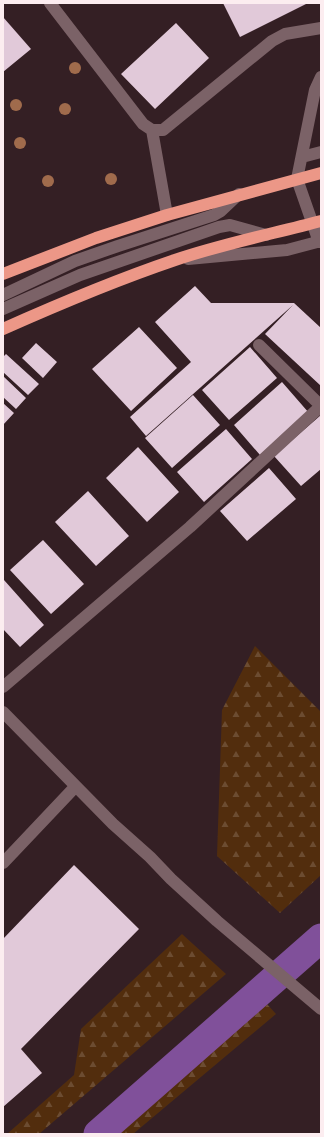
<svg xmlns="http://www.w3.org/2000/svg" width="324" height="1137" font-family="Cabin,sans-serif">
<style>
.forest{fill:url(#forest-firs)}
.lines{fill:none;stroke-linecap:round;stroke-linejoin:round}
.river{stroke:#80509a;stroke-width:29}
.building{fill:#e1c9d9}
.minor{stroke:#7b6267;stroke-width:12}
.highway{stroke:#ec9787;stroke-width:12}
.tree{fill:#a06b4c}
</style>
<defs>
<pattern id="forest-firs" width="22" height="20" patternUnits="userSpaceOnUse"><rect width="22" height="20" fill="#522d0d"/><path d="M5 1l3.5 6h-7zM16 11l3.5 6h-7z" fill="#6c4c31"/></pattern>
</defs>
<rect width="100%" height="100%" fill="#341f24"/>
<path class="forest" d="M255 646 321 712V875L280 913 217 856 222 710Z
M182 934 226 974 39 1134H7L74 1075 81 1029Z
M266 1003 276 1014 133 1134H111Z"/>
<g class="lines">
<path class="river" d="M98 1134 321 938"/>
</g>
<path class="building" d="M223 3H306V4L240 37Z
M3 17 31 49 3 72Z
M176 23 209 58 155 109 121 74Z
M195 286 211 303H294L321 328V386L265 334 293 305 146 436 130 417 191 362 155 322Z
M139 327 177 368 131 411 92 369Z
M36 343 57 362 43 378 22 358Z
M250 347 277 378 229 420 202 390Z
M6 354 39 384 28 395 3 372V357Z
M3 376 26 398 16 409 3 397Z
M282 382 309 413 260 455 234 425Z
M193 395 220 425 172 468 145 438Z
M3 403 14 413 3 425Z
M321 415V469L301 486 274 456Z
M226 429 252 459 204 502 177 472Z
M138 447 179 492 147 522 106 478Z
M269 468 296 499 247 541 220 511Z
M88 491 129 536 96 566 55 522Z
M43 540 84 584 51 614 10 570Z
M4 580 44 625 20 647 3 629V581Z
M74 865 139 929 21 1049 42 1073 3 1107V939Z"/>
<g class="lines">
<path class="minor" d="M50 3 143 124 152 130H163L272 41 285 34 321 28
M152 130 167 215
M302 157 321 152
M319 242 297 179 315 90 321 77
M188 259 287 250 321 241
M3 295 75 261 118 246 214 215 221 211 239 194
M3 309 80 275 219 227 230 225 266 235
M259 345 321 406
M3 687 190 527 321 406
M3 712 113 824 150 857 171 879 217 921 321 1009
M3 863 75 787"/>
<path class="highway" d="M3 274 96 238 167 215 321 173
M3 329C59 304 116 280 175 260 222 244 272 234 321 221"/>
</g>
<g class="tree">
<circle cx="75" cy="68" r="6"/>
<circle cx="16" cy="105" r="6"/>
<circle cx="65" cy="109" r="6"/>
<circle cx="20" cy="143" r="6"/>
<circle cx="111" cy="179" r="6"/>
<circle cx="48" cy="181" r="6"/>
</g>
<rect width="324" height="1137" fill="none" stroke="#fcedf0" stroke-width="8"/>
</svg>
